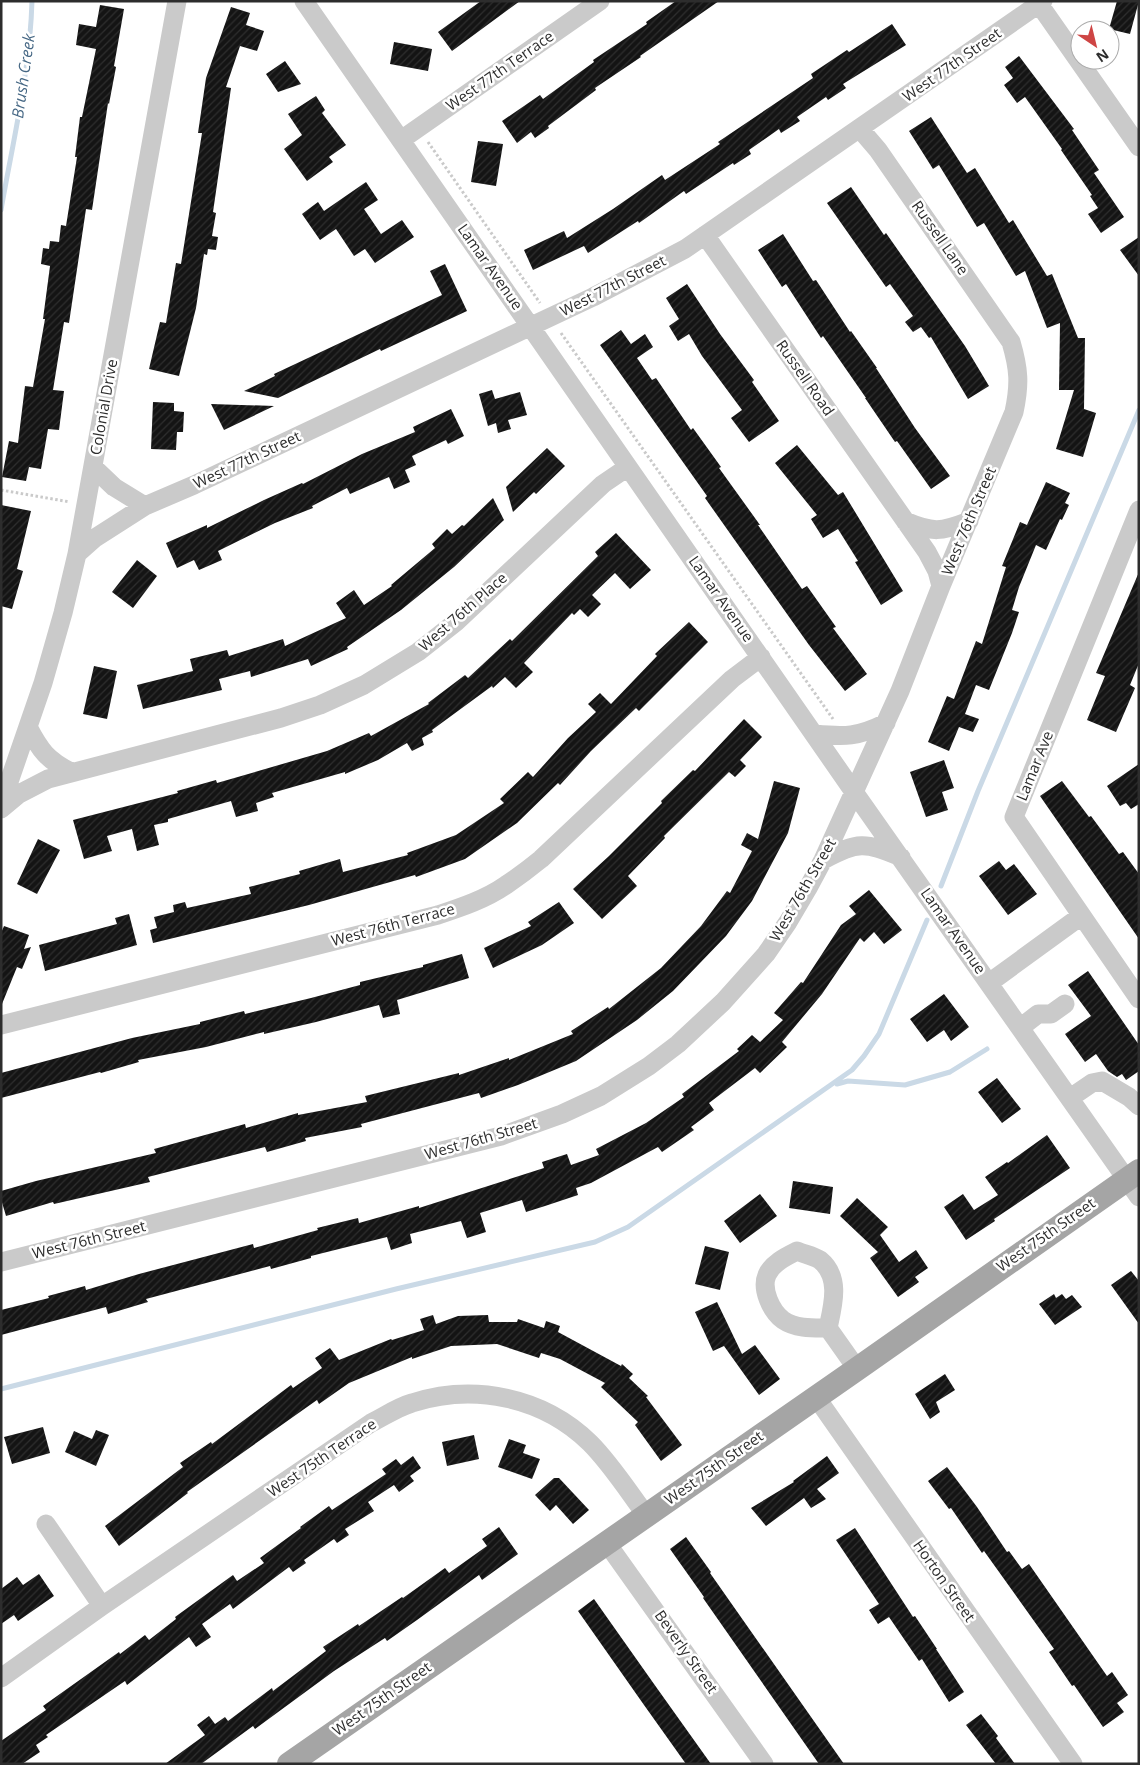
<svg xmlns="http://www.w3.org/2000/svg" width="1140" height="1765" font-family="'Open Sans',sans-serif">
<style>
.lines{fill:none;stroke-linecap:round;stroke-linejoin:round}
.stream{stroke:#cad9e6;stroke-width:5}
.building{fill:url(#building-hatch)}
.path{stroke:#cacaca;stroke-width:3;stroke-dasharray:2.5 2.5;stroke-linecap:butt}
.minor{stroke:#cacaca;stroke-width:19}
.major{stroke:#a5a5a5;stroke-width:24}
.labels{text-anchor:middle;stroke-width:5;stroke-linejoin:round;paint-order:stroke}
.street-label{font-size:15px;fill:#2d2d2d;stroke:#fff}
.water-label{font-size:16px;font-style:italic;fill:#456784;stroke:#fff}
</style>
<defs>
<pattern id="building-hatch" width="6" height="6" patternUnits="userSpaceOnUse" patternTransform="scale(1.25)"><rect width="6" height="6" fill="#141414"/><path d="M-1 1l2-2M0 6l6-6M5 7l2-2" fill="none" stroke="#2e2e2e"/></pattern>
</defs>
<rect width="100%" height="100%" fill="#fff"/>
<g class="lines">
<path class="stream" d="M1 210C13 141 30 71 32 1
M941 886 978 791 1139 410
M837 1084 848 1081 905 1085 950 1072 987 1049
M1 1389 396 1289 595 1242 628 1227 852 1070 864 1056 879 1034 927 920"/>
</g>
<path class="building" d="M481 1H520L452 51 438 32Z
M676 1H719L640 56 641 57 595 88 596 90 548 126 549 128 535 138 531 132 517 143 502 121 540 95 543 99 594 62 593 60 647 24 646 22Z
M1117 1H1139L1130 34 1109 29Z
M100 5 124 9 114 66 116 67 109 104 108 103 92 210 86 209 69 323 64 322 53 390 64 391 59 430 48 429 41 469 29 467 26 481 2 477 9 441 18 443 25 386 33 387 45 319H43L50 266 41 264 43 248 49 249 50 241 59 242 61 225 66 226 77 157H75L80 117H82L96 49 76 45 79 24 96 27Z
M231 7 250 13 246 25 264 31 257 51 240 46 226 87 231 88 213 212 216 213 212 236 218 237 216 250 208 249 207 255 204 254 196 308 179 376 149 369 160 322 166 323 176 263 181 264 202 133H198L206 78Z
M892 24 906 45 843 84 846 88 828 100 826 97 797 117 800 121 781 133 779 129 749 150 751 154 734 165 733 163 686 194 684 191 639 223 638 221 588 253 584 246 533 270 524 250 564 231 567 238 613 209 662 175 665 180 720 144 718 142 813 78 811 74 847 50 849 52Z
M394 42 432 49 428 71 390 64Z
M1019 56 1074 129 1072 130 1099 170 1094 173 1124 217 1101 233 1088 214 1098 208 1090 196 1092 195 1061 150 1062 149 1025 97 1017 103 1004 85 1013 78 1005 67Z
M285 61 301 84 278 92 266 74Z
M316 96 325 110 322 113 346 145 329 157 333 162 307 181 284 149 302 135 288 114Z
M931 117 967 173 975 168 1009 223 1013 220 1047 276 1052 274 1078 338H1085L1084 409 1096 413 1083 457 1056 449 1074 390H1059L1060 323 1047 328 1025 271 1016 276 984 223 977 227 939 165 933 169 909 131Z
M478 141 503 144 496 186 471 182Z
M366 182 378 200 364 209 381 234 402 220 414 237 375 263 365 249 354 256 336 229 320 240 302 214 318 202 324 211Z
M851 187 884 235 886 233 965 346 989 386 968 399 931 337 929 338 921 327 913 332 905 322 913 316 890 284 886 287 827 203Z
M783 234 813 281 816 280 850 332 851 331 877 368H876L915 428 950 476 931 489 897 441 895 442 865 398H866L823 336 821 338 786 284 782 287 758 250Z
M1139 237V276L1120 250Z
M445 264 467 311 381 351 380 349 278 398 244 391 275 376 274 374 442 295 430 271Z
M687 284 720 334 754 380 752 382 779 421 749 442 731 418 742 410 702 356 689 334 678 341 669 326 679 319 666 298Z
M621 330 631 344 645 334 653 347 637 358 652 380 656 378 691 430 693 428 721 467 719 468 760 525H758L802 589 807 586 836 627 833 628 867 674 845 691 809 645 770 590 705 498 707 496 600 345Z
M492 390 495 399 520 392 527 415 508 420 511 429 498 433 496 423 488 426 479 394Z
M153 402 174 403V411L184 412 183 432H177L176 450 151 449Z
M211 404 274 406 224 430Z
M451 409 464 436 448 444 446 440 412 456 416 465 405 470 410 482 394 489 389 477 350 494 347 488 312 506 313 508 275 523 218 551 222 560 199 570 194 560 177 568 166 543 207 525V528L264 500 302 483 303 484 362 454 415 432 413 427Z
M797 445 838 495 843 492 903 591 881 605 855 562 858 561 838 529 823 538 811 519 817 515 775 463Z
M547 448 565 466 536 494 534 492 513 512 506 487Z
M1046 482 1070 493 1065 503 1069 505 1062 520 1060 519 1046 550 1036 545 1019 587 1012 610 1019 612 1012 633 989 690 976 685 965 714 979 719 973 732 959 727 949 751 928 742 947 696 954 699 976 641 982 644 1006 567 1002 566 1020 522 1027 525Z
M493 498 504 520 454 567 401 610 347 647 348 649 311 666 308 659 251 677 250 671 219 679 222 690 143 709 137 685 193 671 190 659 227 650 229 656 283 639 285 646 346 618 336 603 354 590 364 605 392 586 391 585 435 548 432 544 447 529 452 534 462 525 464 526Z
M1 505 31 511 17 569 23 571 12 609 1 606Z
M616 533 651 570 630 589 615 573 592 595 601 604 588 617 580 609 574 615 572 613 524 663 533 672 516 688 505 677 493 688 492 686 432 730 433 732 422 738 424 745 412 751 407 743 378 760 345 774V772L272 793 274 797 256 803 258 811 236 817 231 801 168 819V822L154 825 159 845 137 851 132 829 107 836 112 851 84 859 73 820 178 793 177 791 216 780 217 783 327 751 369 733 371 736 429 704 428 703 465 675 468 678 510 639 512 641 598 556 595 552Z
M137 560 157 576 133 608 112 592Z
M1139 572V663L1130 685 1135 688 1116 732 1087 720 1105 676 1096 673Z
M689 622 708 642 639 711 636 708 591 751 560 785 558 783 517 823 465 859 416 877 415 875 309 905 153 943 150 930 157 928 154 917 174 912 173 905 185 902 187 908 251 894 249 887 300 874 299 871 340 859 343 872 408 855 407 853 456 835 504 803 500 799 528 772 533 777 568 738 596 712 588 704 600 693 611 704 657 656 655 654Z
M94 666 117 671 107 719 83 714Z
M744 719 762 737 740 760 746 766 735 777 729 772 664 836 665 838 628 876 637 886 602 919 573 889 609 856 662 803 661 801 693 770 695 771Z
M944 760 954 788 942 792 948 810 926 817 910 772Z
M1139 764V804L1131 809 1126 803 1120 806 1107 786Z
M774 781 800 788 788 833 752 901 726 936 673 991 637 1020 576 1061 518 1085 481 1098 479 1093 361 1124 362 1127 305 1138 306 1141 267 1152 265 1147 148 1177 150 1182 54 1204 53 1202 6 1216 1 1199V1191L36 1181 156 1153 154 1149 245 1124 246 1128 298 1113V1115L367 1102 365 1096 459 1073V1075L509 1058V1060L573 1034 571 1031 608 1007 609 1009 661 968 701 926 727 891 730 893 752 851 741 845 747 833 758 839Z
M1062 781 1089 817 1091 816 1119 854 1123 852 1139 874V939L1040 796Z
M38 839 60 850 37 894 17 884Z
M999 861 1006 870 1014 864 1037 894 1008 915 979 876Z
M869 890 902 930 884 944 874 932 864 942 860 938 822 994 782 1042 787 1047 760 1073 755 1068 709 1103 714 1110 691 1127 694 1130 662 1152 658 1147 591 1183 576 1188 578 1195 545 1206 526 1212 522 1200 480 1213 486 1232 467 1238 461 1221 410 1234 412 1243 391 1250 387 1237 311 1256V1258L271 1269 270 1266 146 1299 148 1302 108 1314 106 1307 1 1335V1310L49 1298 48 1296 85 1286 86 1290 139 1274 253 1244 254 1248 318 1230 317 1228 358 1218 359 1223 419 1206V1208L544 1168 542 1162 567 1154 571 1165 599 1155 596 1149 646 1123 684 1097 682 1094 739 1051 737 1049 752 1035 760 1042 783 1020 774 1013 801 982 803 983 841 925 856 914 849 906Z
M559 902 574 923 542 945 493 968 484 948 531 926 528 922Z
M129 914 137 945 45 971 39 945 117 924 115 918Z
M4 926 29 935 24 949 31 947 22 969 17 967 2 1004 1 933Z
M462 954 469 978 397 1000 400 1014 383 1018 379 1005 316 1022 264 1034V1032L206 1047 138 1060 139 1062 101 1073 100 1072 1 1098V1073L132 1038 200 1024V1022L244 1011 245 1014 311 998 360 985V982L423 967V965Z
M1088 971 1139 1045V1071L1126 1080 1122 1074 1117 1077 1108 1071 1096 1054 1085 1062 1065 1034 1091 1016 1068 985Z
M944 994 969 1027 951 1041 944 1030 927 1042 910 1019Z
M997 1078 1021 1109 1002 1123 978 1092Z
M1047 1135 1070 1168 994 1219 995 1221 966 1240 944 1207 963 1194 974 1210 998 1195 985 1177 1007 1162 1008 1163Z
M793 1181 833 1187 830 1214 789 1208Z
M760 1194 777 1216 740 1243 724 1221Z
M857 1198 888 1227 880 1235 899 1262 916 1250 928 1268 915 1277 919 1282 898 1297 870 1258 878 1252 840 1216Z
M705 1246 729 1252 720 1290 695 1284Z
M1131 1271 1139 1281V1324L1111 1285Z
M1054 1294 1056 1298 1062 1294 1066 1299 1072 1295 1082 1307 1055 1325 1039 1304Z
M717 1302 742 1354 755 1345 780 1379 759 1395 724 1346 713 1351 695 1312Z
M433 1315 436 1324 458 1316 488 1315 489 1322H517L518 1319 544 1328 546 1321 560 1326 558 1332 621 1366 622 1364 633 1374 629 1378 648 1396 646 1397 682 1445 661 1461 635 1425 638 1422 601 1387 605 1383 560 1359 541 1353 539 1358 497 1344 451 1346 412 1359V1357L349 1383 319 1404 317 1400 187 1492 188 1493 119 1546 105 1526 183 1467 180 1463 211 1442 212 1444 291 1385 293 1388 322 1368 315 1358 330 1348 339 1360 391 1339 392 1340 424 1330 420 1319Z
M945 1374 955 1390 936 1402 940 1412 930 1419 915 1394Z
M43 1427 50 1453 12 1464 4 1437Z
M96 1430 109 1435 96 1466 65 1452 74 1431 92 1439Z
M474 1435 479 1459 447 1466 442 1442Z
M509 1439 526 1445 523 1453 540 1459 532 1479 498 1467Z
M413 1456 421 1468 410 1476 414 1481 399 1492 394 1485 368 1502 374 1511 345 1529 349 1535 337 1543 334 1539 304 1560 306 1563 293 1572 289 1567 233 1609 230 1604 202 1624 211 1637 196 1647 189 1637 127 1685 125 1681 46 1735 48 1737 36 1745 40 1752 22 1764H1V1741L46 1710 43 1706 119 1652 120 1654 145 1635 149 1640 176 1619 175 1617 233 1575 237 1581 264 1563 260 1558 301 1528 300 1527 329 1506 332 1510 386 1474 382 1469 396 1459 401 1465Z
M827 1456 839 1473 817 1489 826 1499 811 1508 804 1498 766 1526 751 1508 794 1482 793 1481Z
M947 1467 977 1507 1007 1552 1009 1551 1022 1569 1029 1564 1107 1676 1112 1672 1128 1695 1117 1703 1124 1712 1103 1727 1074 1685 1072 1686 1049 1652 1054 1649 984 1551 982 1553 951 1508 949 1509 928 1481Z
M554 1478H559L589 1510 573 1524 556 1505 550 1511 535 1495Z
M499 1527 518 1554 482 1580 479 1575 417 1620 387 1641 385 1638 334 1671 255 1729 253 1726 201 1764H165L205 1735 197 1725 209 1716 215 1724 225 1717 228 1721 272 1688 273 1691 326 1651 323 1647 358 1624 359 1626 402 1597 403 1598 445 1568 449 1573 487 1546 482 1539Z
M855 1528 913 1617 915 1616 937 1649H936L964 1692 949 1702 922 1659 919 1661 889 1617 878 1624 869 1610 879 1604 836 1540Z
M686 1537 711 1572 710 1573 844 1764H819L703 1598 704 1597 670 1549Z
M39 1574 54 1596 18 1621 14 1615 1 1624V1589L17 1577 23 1585Z
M594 1599 654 1684 711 1764H686L644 1705 578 1611Z
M981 1714 998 1736 996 1738 1015 1764H996L966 1725Z"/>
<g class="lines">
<path class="path" d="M428 142 540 303
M561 333 833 719
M1 490 70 502"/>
<path class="minor" d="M304 1 854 792 1139 1197
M1039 4 1139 147
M401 140 600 1
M705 235 927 552 937 571 941 586
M93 467 114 487 145 506
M1139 510 1014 817 1139 999
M905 521C933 533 941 532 969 521
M77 554 95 538 145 506 194 485 593 297 685 249 1043 1
M28 727C40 750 47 760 71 772
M815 734C845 737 858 737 886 723
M1 805 43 683 63 613 77 554 177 1
M1 809 19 794 48 779 281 718 320 705 364 685 418 652 456 622 603 484 628 467
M823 860C859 841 864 842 901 857
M989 983 1081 916
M1 1025 438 915C462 907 486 899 506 885 518 877 530 868 541 859L732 679 761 657
M1020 1028 1038 1014H1051L1065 1004
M1070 1098 1092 1083 1102 1081 1129 1097 1139 1106
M797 1251C804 1254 814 1256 820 1260 841 1277 833 1305 828 1328 814 1328 796 1329 783 1320 771 1311 761 1289 767 1275 772 1263 787 1256 797 1251Z
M1 1262 501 1136 562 1114 601 1096 649 1066 678 1044 723 1002 766 954 788 922 808 888 823 860 854 792 900 691 941 586 1014 412C1020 384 1019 369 1011 342L878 150 860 129
M828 1328 857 1369
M816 1397 1073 1764
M46 1524 102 1606
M606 1542 764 1764
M1 1678 102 1606 371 1423C385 1416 398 1407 412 1403 474 1383 543 1397 590 1443 611 1464 628 1491 646 1515"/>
<path class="major" d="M289 1764 857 1369 1139 1171"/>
</g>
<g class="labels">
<g class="street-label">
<text transform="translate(952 65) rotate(-35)" y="5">West 77th Street</text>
<text transform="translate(500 71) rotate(-35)" y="5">West 77th Terrace</text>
<text transform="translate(940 238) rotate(55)" y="5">Russell Lane</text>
<text transform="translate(490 267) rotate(55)" y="5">Lamar Avenue</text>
<text transform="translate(613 286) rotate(-27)" y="5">West 77th Street</text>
<text transform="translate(805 378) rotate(55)" y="5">Russell Road</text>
<text transform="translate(104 407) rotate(-80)" y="5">Colonial Drive</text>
<text transform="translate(247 460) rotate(-25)" y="5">West 77th Street</text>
<text transform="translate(969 521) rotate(-67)" y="5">West 76th Street</text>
<text transform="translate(721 599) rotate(55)" y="5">Lamar Avenue</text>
<text transform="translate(463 612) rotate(-41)" y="5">West 76th Place</text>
<text transform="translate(1035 766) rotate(-68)" y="5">Lamar Ave</text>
<text transform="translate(803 890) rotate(-60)" y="5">West 76th Street</text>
<text transform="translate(393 925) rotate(-15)" y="5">West 76th Terrace</text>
<text transform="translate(953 931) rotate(55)" y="5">Lamar Avenue</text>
<text transform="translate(481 1139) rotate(-16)" y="5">West 76th Street</text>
<text transform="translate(1046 1235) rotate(-35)" y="5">West 75th Street</text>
<text transform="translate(89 1240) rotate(-14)" y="5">West 76th Street</text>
<text transform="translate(322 1458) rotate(-34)" y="5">West 75th Terrace</text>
<text transform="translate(714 1468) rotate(-35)" y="5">West 75th Street</text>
<text transform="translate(944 1581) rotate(55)" y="5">Horton Street</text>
<text transform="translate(686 1652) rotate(55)" y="5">Beverly Street</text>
<text transform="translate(382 1699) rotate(-35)" y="5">West 75th Street</text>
</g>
<g class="water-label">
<text transform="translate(23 76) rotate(-82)" y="6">Brush Creek</text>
</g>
</g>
<rect width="1140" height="1765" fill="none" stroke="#2d2d2d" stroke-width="5"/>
<g transform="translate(1095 45) rotate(145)"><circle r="24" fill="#ffffff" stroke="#ababab"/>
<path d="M0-4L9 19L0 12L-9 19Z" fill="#ce4544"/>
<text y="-8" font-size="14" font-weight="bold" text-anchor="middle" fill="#2d2d2d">N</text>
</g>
</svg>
